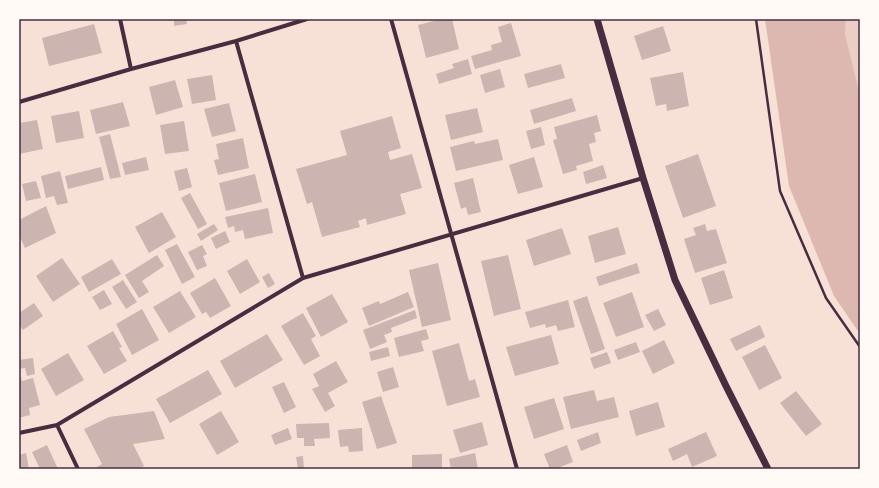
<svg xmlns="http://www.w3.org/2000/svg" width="879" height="488" font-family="'PT Sans',sans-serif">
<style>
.green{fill:#ebcfc5}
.water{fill:#dcb8b0}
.building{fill:#ccb4b1}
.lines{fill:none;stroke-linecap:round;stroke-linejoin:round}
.path{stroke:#4a2c40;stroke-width:2.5}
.minor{stroke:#4a2c40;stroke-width:4}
.tertiary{stroke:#4a2c40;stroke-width:7}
.neatline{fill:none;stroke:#4a2c40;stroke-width:1.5}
</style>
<rect width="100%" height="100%" fill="#f7e1d7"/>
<path class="green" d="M846 19H860V95L845 34Z"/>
<path class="water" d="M765 19H846L845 34 860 95V334L834 296 789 186Z"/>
<path class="building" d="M174 19H186L187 24 174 26Z
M442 19H452L459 49 426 58 418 25Z
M511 23 521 56 475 69 471 56 492 50 491 45 502 42 498 27Z
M94 24 102 53 49 66 42 38Z
M663 26 671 51 642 60 634 36Z
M468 59 472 74 439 84 436 74 454 68 452 64Z
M561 64 565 78 528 88 524 74Z
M500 69 505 87 485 93 480 75Z
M683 72 689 106 667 111 666 104 656 106 650 78Z
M212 75 216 100 192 104 187 79Z
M175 80 183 107 156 115 149 87Z
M572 98 576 111 534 124 530 110Z
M123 102 130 126 96 134 90 110Z
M229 103 236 131 212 137 204 109Z
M477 108 483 132 451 140 445 115Z
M79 111 84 138 56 143 51 116Z
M597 115 601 131 594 133 596 142 589 144 593 161 576 166 577 170 563 174 553 140 557 139 554 127Z
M392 116 401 148 388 152 390 160 412 154 422 188 400 194 406 214 367 225 366 218 358 221 360 227 322 237 312 202 307 204 296 169 347 155 340 131Z
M37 120 43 149 19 154V123Z
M184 121 189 151 165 154 160 125Z
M541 127 545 145 531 149 526 131Z
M110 134 121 177 110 179 99 137Z
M243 138 249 168 218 175 214 160 219 159 216 144Z
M498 139 503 160 456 171 450 147 474 141 475 144Z
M698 154 716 206 683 218 665 166Z
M146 157 149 170 125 175 122 163Z
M534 157 543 187 518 194 509 165Z
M603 165 607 178 586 184 583 172Z
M101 167 104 180 68 189 65 176Z
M187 168 192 187 179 191 174 171Z
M60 171 68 203 57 205 54 196 46 198 41 176Z
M255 174 262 202 226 211 219 183Z
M473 178 481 212 468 215 466 207 461 209 454 183Z
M36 181 41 198 26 201 22 184Z
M190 193 207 224 198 229 181 198Z
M46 206 56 233 25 248 19 235V220Z
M268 208 273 233 245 239 243 230 235 232 234 226 228 228 225 217Z
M162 212 176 237 149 253 135 227Z
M214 224 218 230 201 241 197 234Z
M705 224 707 231 716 229 727 263 695 273 684 239 696 235 693 228Z
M618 227 626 254 595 263 588 236Z
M562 228 571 254 534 266 526 240Z
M225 231 230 242 216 249 211 238Z
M177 244 195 277 182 284 165 250Z
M202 245 207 254 203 256 207 266 197 270 188 252Z
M157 255 164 266 142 281 149 292 139 298 125 275Z
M508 255 521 309 494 316 481 261Z
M62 258 80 284 53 302 36 276Z
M112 259 121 274 89 292 81 277Z
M247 259 260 282 240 294 227 271Z
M438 263 451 320 422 327 409 270Z
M637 263 640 273 599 286 596 277Z
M724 270 733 298 710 305 701 278Z
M269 273 275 284 268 288 262 277Z
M215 278 231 306 210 318 206 312 202 314 190 293Z
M123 280 137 302 126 309 112 287Z
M104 290 112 304 100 310 92 297Z
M180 291 196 317 169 333 153 307Z
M408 292 414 307 369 326 362 308 379 301 380 304Z
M632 292 644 327 616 337 603 303Z
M332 294 348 322 321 337 306 308Z
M587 296 605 349 591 354 573 301Z
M568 300 575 327 558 331 556 325 546 328 545 324 530 328 525 312Z
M34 303 43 316 23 330 19 324V313Z
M142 309 159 340 132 355 116 324Z
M658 309 666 325 654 331 645 315Z
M415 310 417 318 391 328 392 332 384 335 387 342 370 349 363 330Z
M303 313 316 336 311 339 320 356 304 365 281 326Z
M760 325 765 337 736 351 730 339Z
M426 329 429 339 421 341 424 351 399 357 394 338Z
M113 331 122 347 119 348 127 361 104 374 87 346Z
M267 334 283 360 235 388 220 361Z
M551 335 559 364 515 376 506 347Z
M664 340 675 363 653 374 642 351Z
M636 342 640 352 618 360 614 350Z
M459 343 469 381 475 379 480 397 447 406 432 351Z
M765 345 782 378 759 390 742 357Z
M388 347 390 356 371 361 369 352Z
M607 352 611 363 594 369 590 358Z
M68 353 84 380 56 396 41 369Z
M33 358 35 374 27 376 25 368 19 369V360Z
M336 361 348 382 328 393 335 406 325 412 312 389 319 386 313 374Z
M393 367 399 387 383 392 377 372Z
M208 370 222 394 170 423 156 399Z
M19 372 22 381 33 378 40 405 29 408 30 415 19 418Z
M284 382 296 407 284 413 272 387Z
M594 390 597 401 614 397 619 417 571 429 563 397Z
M796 391 822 424 806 436 780 403Z
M381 396 397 443 377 449 362 402Z
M554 398 564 429 534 439 524 407Z
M658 402 665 427 636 436 629 411Z
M154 411 165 439 133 444 144 466 138 469H98L97 467 102 464 84 429 109 417Z
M221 411 239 442 217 455 199 424Z
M482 422 488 445 460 453 453 430Z
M329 423 330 438 314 439 315 446H304V438H297L296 424Z
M288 428 292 439 275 445 271 435Z
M362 428 363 451 349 452 348 446 340 447 338 430Z
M598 432 601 443 581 451 577 440Z
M706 432 717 456 692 467 687 454 673 461 668 449Z
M47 445 58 469H40L32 452Z
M567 445 573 462 555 469H550L544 454Z
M26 453 29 469H19V455Z
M475 453 478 469H451L449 459Z
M442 454V469H412V455Z
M303 456 304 469H298L296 457Z"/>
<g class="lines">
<path class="path" d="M756 19 780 191 826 298 860 347"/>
<path class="minor" d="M120 19 131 69
M391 19 517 469
M236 41 303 278
M19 102 131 69 236 41 307 19
M57 425 78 469
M19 433 57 425 303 278 643 178"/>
<path class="tertiary" d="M597 19 643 178 675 280 726 386 768 469"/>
</g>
<rect width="879" height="488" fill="none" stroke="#fffaf5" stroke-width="40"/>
<rect x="20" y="20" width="839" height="448" class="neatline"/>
</svg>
